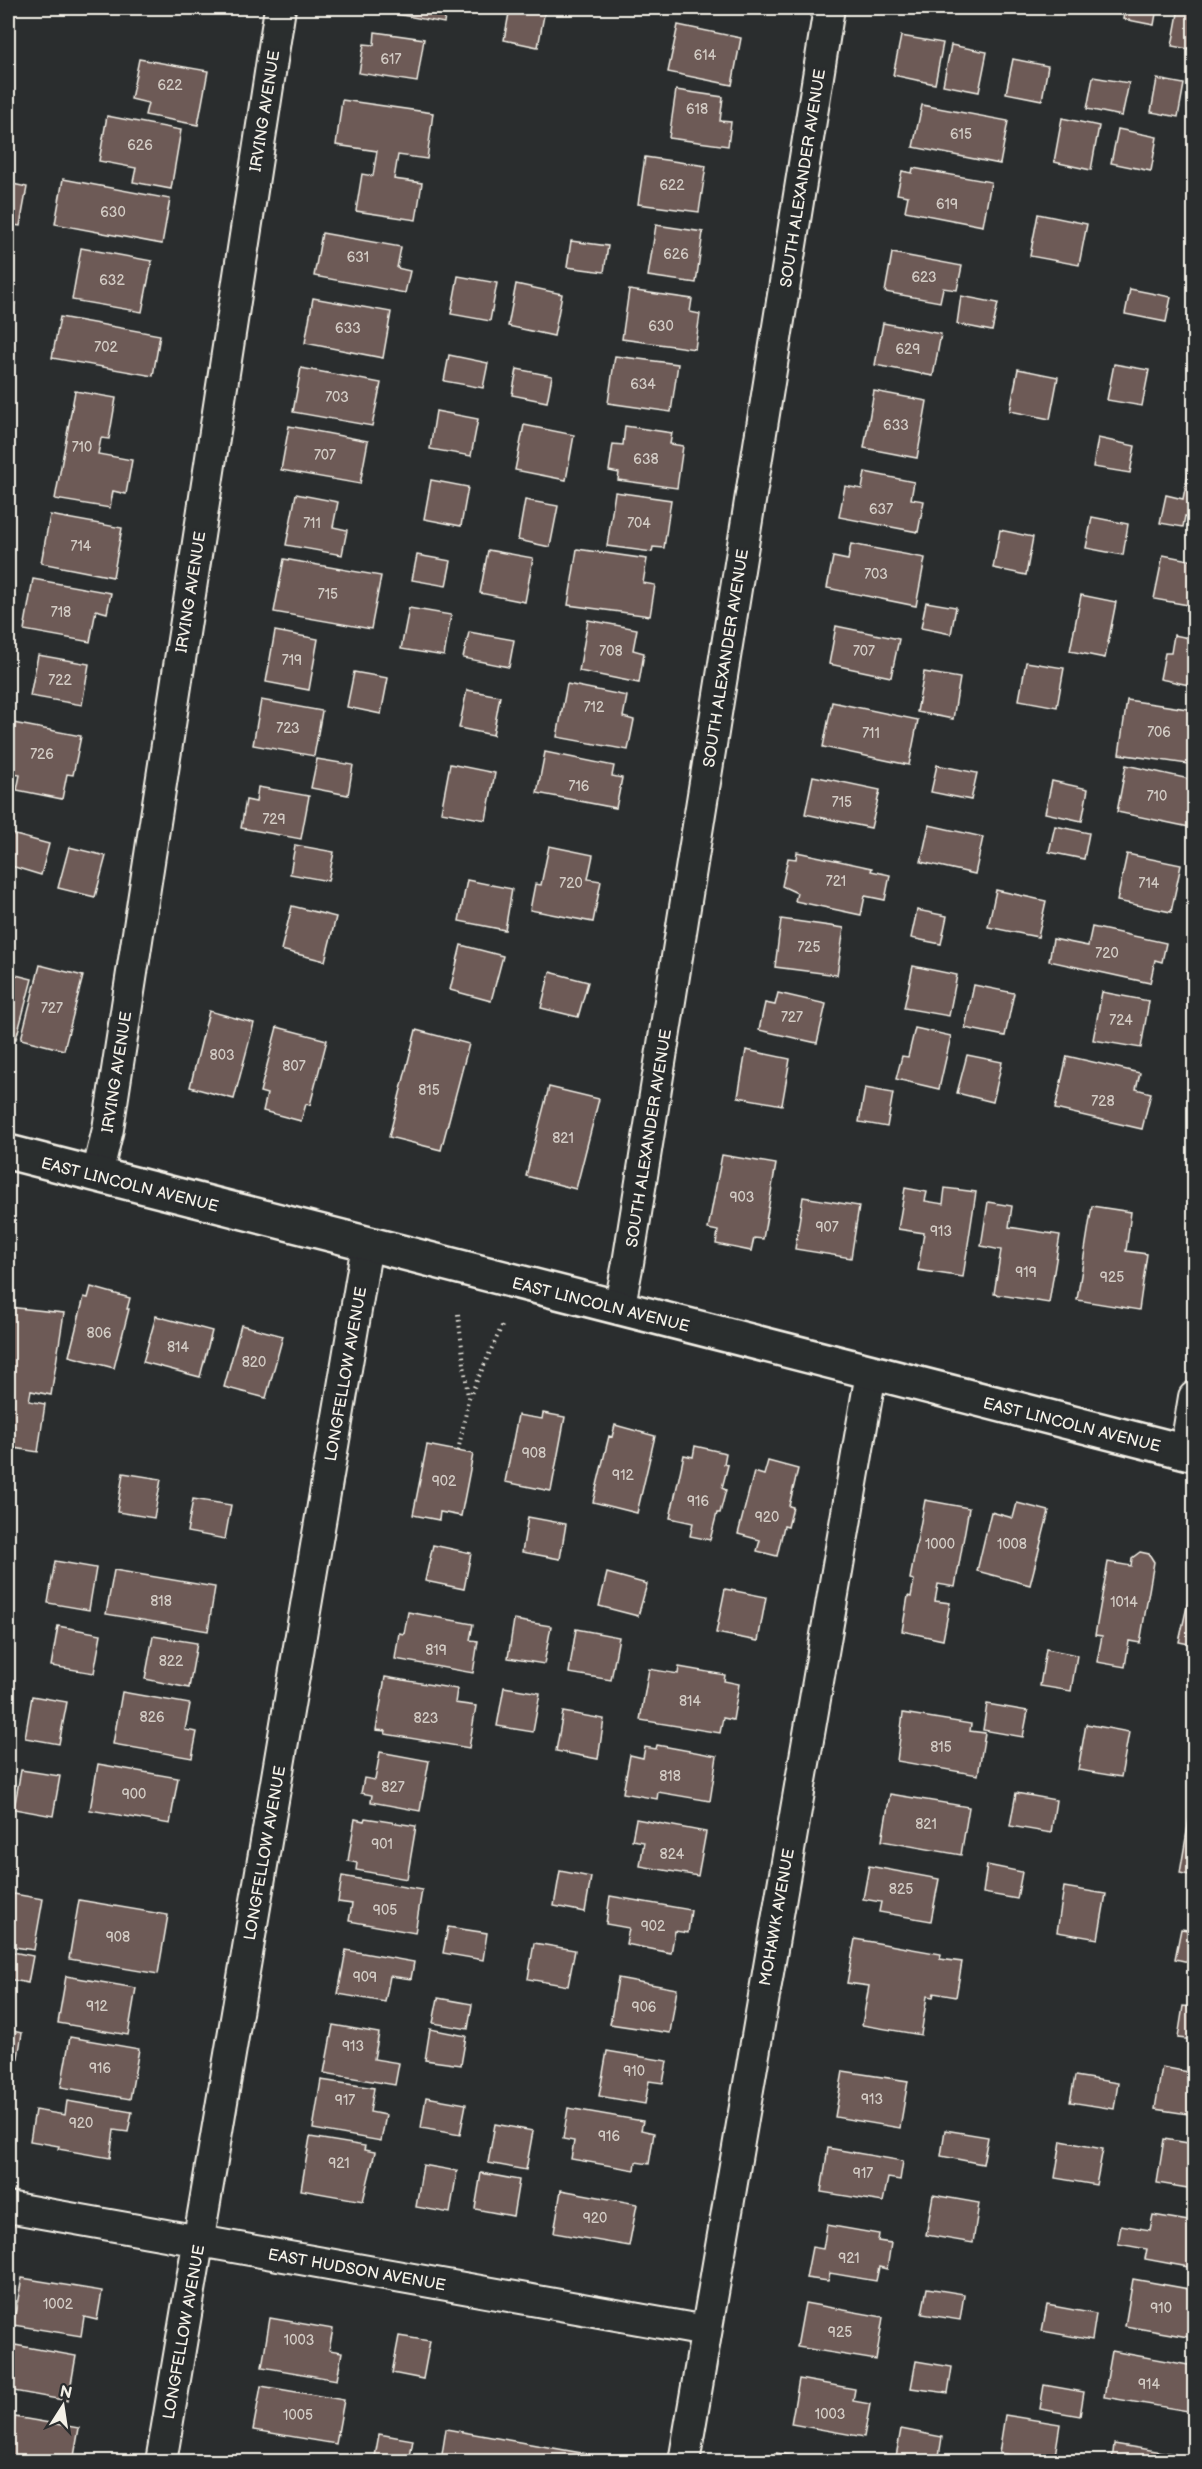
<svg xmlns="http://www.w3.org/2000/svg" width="1202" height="2469" font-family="'Balsamiq Sans',sans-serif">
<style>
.building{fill:#6d5a57;stroke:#f4f1e8;stroke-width:1.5}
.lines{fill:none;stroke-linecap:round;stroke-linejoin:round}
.street-casing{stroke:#f4f1e8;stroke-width:34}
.secondary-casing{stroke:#f4f1e8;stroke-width:38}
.path{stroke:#f4f1e8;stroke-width:4;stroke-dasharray:1.5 4.5;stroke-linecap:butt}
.street{stroke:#2a2d2e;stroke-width:30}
.secondary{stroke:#2a2d2e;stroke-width:33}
.labels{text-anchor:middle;stroke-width:6;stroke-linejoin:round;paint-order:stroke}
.number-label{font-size:14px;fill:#d2cbc4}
.street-label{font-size:16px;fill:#f4f1e8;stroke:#2a2d2e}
</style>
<rect width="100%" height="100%" fill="#2a2d2e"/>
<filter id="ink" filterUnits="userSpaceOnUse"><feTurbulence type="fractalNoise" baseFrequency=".0167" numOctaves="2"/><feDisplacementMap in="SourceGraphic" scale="12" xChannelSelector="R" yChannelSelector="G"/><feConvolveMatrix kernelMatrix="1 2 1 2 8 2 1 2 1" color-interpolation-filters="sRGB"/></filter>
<g filter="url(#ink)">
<path class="building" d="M364 8H447L444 23Z
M510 8 545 10 538 47 504 40Z
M1125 8H1157L1154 25 1123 19Z
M1179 8H1194V50L1172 46Z
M678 25 741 38 732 85 668 72Z
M375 32 424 39 417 82 359 73 364 44 374 45Z
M901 36 943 43 935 84 893 75Z
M951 45 987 52 979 92 943 85Z
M139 59 208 71 198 125 145 115 148 103 131 99Z
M1013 59 1048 66 1042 100 1006 93Z
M1093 77 1129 83 1122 116 1087 109Z
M1157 79 1184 84 1178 117 1151 112Z
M676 90 723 97 720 121 731 122 728 146 669 138Z
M342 100 433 113 427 159 398 155 394 179 422 183 416 220 356 211 362 174 373 176 377 151 336 145Z
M922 105 1008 121 1000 164 913 147Z
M107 116 181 130 171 189 133 182 136 168 99 161Z
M1062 118 1099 126 1091 170 1054 162Z
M1118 129 1157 137 1151 171 1111 163Z
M645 157 706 166 699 212 638 204Z
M913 168 991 182 983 226 905 211 908 196 897 194 902 171 912 173Z
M63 179 170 199 162 244 55 224Z
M8 183 27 187 20 226 8 224Z
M1038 214 1087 224 1079 265 1030 256Z
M656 225 703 232 696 283 648 276Z
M322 233 401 247 397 268 410 271 405 293 314 276Z
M571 241 608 246 604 272 567 267Z
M81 248 152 261 142 312 72 300Z
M892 253 962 266 957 290 943 288 940 302 885 292Z
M458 276 497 283 490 321 451 314Z
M516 284 562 294 554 336 508 326Z
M1130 289 1171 297 1166 322 1125 314Z
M629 290 692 299 690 312 700 314 695 349 622 339Z
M961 296 998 303 992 331 957 324Z
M313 298 391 312 383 358 305 343Z
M8 300 15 302 8 342Z
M60 317 160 335 153 376 52 358Z
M883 323 941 334 933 376 875 365Z
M449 355 488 363 483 388 444 381Z
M615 356 678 364 671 412 608 403Z
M1114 364 1149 370 1142 406 1107 400Z
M301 368 381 383 372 426 293 412Z
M517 369 552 376 547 402 512 395Z
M1018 369 1058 377 1050 419 1010 411Z
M75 391 116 398 109 439 101 438 98 454 132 460 126 494 113 491 110 508 55 499Z
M874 391 927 401 917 458 864 448Z
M436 411 478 419 471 456 430 449Z
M524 425 574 435 566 480 515 470Z
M289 426 368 441 360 484 281 470Z
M625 426 672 433 670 444 683 446 677 488 618 480 619 473 609 471 613 444 623 445Z
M1098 438 1135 446 1130 473 1093 467Z
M1189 469 1194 470V518L1185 516 1183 527 1160 523 1166 495 1183 499Z
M865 472 914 482 911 499 924 501 918 532 839 517 845 486 862 489Z
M431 480 468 487 461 526 424 519Z
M615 492 671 500 664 548 653 547 652 552 607 546Z
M296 494 338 502 333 527 347 530 342 555 286 545Z
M525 500 558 506 550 547 518 540Z
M50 515 122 528 113 577 41 563Z
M1092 517 1128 524 1123 555 1086 548Z
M1000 530 1033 537 1026 575 993 568Z
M851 544 925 558 916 606 827 588 833 557 848 560Z
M577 549 647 559 643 583 655 585 650 616 568 605Z
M488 550 533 558 525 602 480 593Z
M417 555 451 561 446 586 412 580Z
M1163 555 1194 561V606L1154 599Z
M284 559 381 576 371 629 274 612Z
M33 579 111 593 107 613 96 610 90 642 24 630Z
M1081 595 1116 602 1105 658 1070 651Z
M926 602 956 607 951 634 921 628Z
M409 608 451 615 444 656 401 649Z
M588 620 637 629 633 650 644 653 639 683 579 671Z
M836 626 899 639 891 677 829 664Z
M275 631 318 639 309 690 266 682Z
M469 632 514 640 509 667 463 658Z
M1174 635 1194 639V686L1160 679 1165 653H1171Z
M38 655 89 664 82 705 30 696Z
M1026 662 1064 668 1057 707 1019 700Z
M354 672 388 678 381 714 347 707Z
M924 672 960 678 953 719 917 712Z
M567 684 627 696 623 717 634 720 628 750 557 737Z
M467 690 500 696 493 735 459 728Z
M261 700 322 711 314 756 253 745Z
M1127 700 1194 710V765L1119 754Z
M832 702 918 720 909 765 823 747Z
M8 722 81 736 73 775 67 774 62 799 17 790 20 775 8 773Z
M545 752 614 766 612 776 622 778 616 808 537 793Z
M317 759 353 765 348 795 311 788Z
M450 764 495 773 486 820 441 812Z
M937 765 977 773 971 800 931 792Z
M1126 765 1194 780V828L1117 812Z
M813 776 880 790 871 828 805 814Z
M1052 781 1088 789 1082 821 1045 813Z
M258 787 309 796 301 839 241 828 246 800 256 802Z
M929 825 983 837 975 874 921 862Z
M1055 826 1089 833 1084 859 1049 852Z
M8 833 49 844 41 875 8 865Z
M295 845 334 852 328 881 290 874Z
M549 846 593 855 588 879 601 881 593 922 530 910 535 884 541 885Z
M69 847 106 856 95 897 58 888Z
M797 852 872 868 871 871 890 875 885 900 865 896 861 915 795 901 797 893 782 886 788 858 796 859Z
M1127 854 1181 865 1171 912 1117 901Z
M467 880 512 889 505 930 459 921Z
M996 890 1046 901 1038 937 988 927Z
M292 906 336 917 325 961 281 950Z
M917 910 947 916 941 944 911 938Z
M781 919 844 928 837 975 775 967Z
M1092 927 1166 943 1162 962 1155 960 1150 983 1049 961 1053 939 1088 946Z
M461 945 503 956 491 1001 450 990Z
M40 965 83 976 64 1050 21 1039Z
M913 966 957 975 949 1016 904 1008Z
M550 972 588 982 578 1017 541 1008Z
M8 973 32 979 16 1039 8 1037Z
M974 985 1014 993 1005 1036 965 1028Z
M1102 992 1149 1001 1141 1048 1093 1040Z
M778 993 826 1004 817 1043 759 1030 765 1003 775 1005Z
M209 1011 254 1023 234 1099 190 1087Z
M277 1027 327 1040 310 1105 306 1104 301 1121 263 1111 267 1094 260 1092Z
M915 1028 951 1036 939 1089 896 1079 902 1056 908 1057Z
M416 1030 469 1044 441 1150 389 1137Z
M746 1050 790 1059 782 1105 738 1097Z
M967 1055 1002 1062 993 1102 957 1093Z
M1067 1056 1140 1073 1136 1089 1151 1093 1142 1129 1055 1109Z
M549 1087 599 1099 576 1189 526 1176Z
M865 1088 893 1093 887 1127 859 1122Z
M722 1155 776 1164 763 1239 754 1238 751 1251 716 1244 718 1231 708 1229Z
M905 1188 927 1192 925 1201 943 1204 945 1188 976 1192 963 1277 918 1270 924 1233 898 1229Z
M803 1197 859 1206 851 1258 795 1249Z
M988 1202 1012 1206 1009 1227 1060 1235 1049 1303 994 1294 1001 1250 981 1246Z
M1092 1206 1131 1212 1126 1251 1147 1254 1139 1310 1077 1300Z
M91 1287 130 1298 127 1309H129L114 1368 69 1356 84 1297 88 1298Z
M8 1307 64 1313 51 1395 31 1391 29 1401 45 1404 38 1452 8 1447Z
M156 1316 212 1331 200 1377 143 1362Z
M241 1325 283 1336 266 1398 224 1387Z
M543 1413 565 1417 551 1491 505 1482 518 1415 542 1419Z
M615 1425 655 1436 637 1513 593 1502 609 1436 612 1437Z
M427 1445 473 1454 461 1516 440 1512 439 1520 413 1515Z
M695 1446 726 1453 724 1464 728 1465 722 1488 726 1490 720 1513H717L710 1540 690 1536 693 1523 670 1518 684 1455 693 1457Z
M768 1461 798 1469 789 1506 793 1507 788 1527 784 1526 777 1556 757 1551 760 1540 738 1534 754 1472 764 1475Z
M123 1473 161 1479 154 1518 117 1512Z
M193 1499 231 1505 225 1539 187 1532Z
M925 1500 969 1508 955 1587 938 1584 935 1601 950 1603 943 1640 902 1631 908 1596 911 1597 914 1580 910 1579Z
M1017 1503 1049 1511 1030 1585 977 1571 991 1512 1013 1518Z
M528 1517 566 1524 560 1559 522 1552Z
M433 1545 471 1553 464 1589 425 1581Z
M1140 1552 1149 1554 1154 1562 1140 1643 1129 1641 1125 1667 1097 1662 1102 1636 1095 1635 1108 1562 1131 1566 1132 1558Z
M55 1561 96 1568 89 1610 48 1603Z
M114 1570 215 1587 208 1631 106 1614Z
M607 1573 647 1584 638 1616 599 1606Z
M1194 1575V1645L1179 1642Z
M725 1589 766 1597 758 1641 716 1633Z
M408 1612 473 1624 470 1640 478 1641 473 1673 395 1659 399 1633 404 1634Z
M514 1620 551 1626 544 1664 508 1658Z
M58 1626 101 1634 94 1673 51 1666Z
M576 1629 619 1637 611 1680 569 1673Z
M153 1636 197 1643 189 1688 145 1679Z
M1046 1649 1077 1655 1071 1691 1040 1686Z
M679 1667 725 1675 724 1681 739 1684 733 1720 723 1718 720 1733 640 1720 649 1669 678 1674Z
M385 1677 457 1689 455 1703 476 1706 469 1748 385 1734 386 1731 376 1730Z
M504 1687 540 1693 533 1732 497 1726Z
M122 1692 190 1704 185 1730 197 1732 192 1758 113 1744Z
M32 1696 67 1702 59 1744 25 1738Z
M987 1704 1028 1711 1023 1737 983 1730Z
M563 1712 604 1719 598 1759 556 1751Z
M903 1713 971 1724 970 1731 985 1733 978 1775 897 1761Z
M1086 1724 1129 1732 1121 1777 1078 1770Z
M657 1745 717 1756 710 1801 658 1792 657 1799 623 1793 630 1755 643 1758 645 1747 656 1749Z
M380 1752 429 1761 420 1811 371 1802 372 1795 361 1793 364 1778 375 1780Z
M98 1764 178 1778 170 1824 90 1810Z
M21 1770 60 1776 53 1816 14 1809Z
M1016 1793 1056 1800 1051 1833 1010 1826Z
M890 1794 969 1807 961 1855 882 1841Z
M365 1818 416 1826 407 1879 356 1870 357 1863 348 1861 355 1819 364 1821Z
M636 1819 706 1832 698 1876 640 1866 644 1842 632 1840Z
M1189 1820 1194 1821V1876L1180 1873Z
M987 1865 1022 1872 1017 1899 983 1893Z
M869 1866 939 1879 931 1921 879 1912 881 1902 863 1899Z
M560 1871 591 1877 585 1912 554 1906Z
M342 1876 422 1890 415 1933 349 1921 352 1904 338 1902Z
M1064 1887 1106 1894 1098 1939 1057 1932Z
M8 1893 43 1899 34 1950 8 1946Z
M610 1896 691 1910 688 1933 675 1931 671 1953 626 1944 629 1928 606 1924Z
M79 1900 168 1915 158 1974 69 1959Z
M448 1927 487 1933 483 1960 443 1953Z
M1181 1929 1194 1931V1963L1175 1959Z
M855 1939 941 1954 940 1959 962 1962 956 1997 934 1993 933 1997 927 1996 921 2035 862 2025 869 1986 847 1983Z
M534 1943 575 1950 568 1986 528 1979Z
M346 1950 414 1962 411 1979 390 1976 385 2002 338 1994Z
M8 1951 33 1956 28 1983 8 1979Z
M66 1976 136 1988 128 2035 58 2023Z
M618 1978 677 1989 670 2033 610 2024Z
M1194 1996V2040L1178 2038 1183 2006 1193 2007Z
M438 1998 472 2004 468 2029 433 2023Z
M333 2025 379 2033 374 2059 399 2063 395 2085 324 2073Z
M430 2029 466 2036 461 2065 425 2060Z
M8 2030 22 2033 14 2082 8 2081Z
M70 2037 139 2049 130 2099 61 2087Z
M607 2051 667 2061 663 2083 649 2081 645 2104 599 2096Z
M1162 2067 1194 2073V2115L1155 2109Z
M843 2071 908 2081 900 2128 835 2117Z
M1075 2076 1118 2083 1114 2109 1070 2102Z
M321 2080 374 2088 370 2112 386 2115 381 2141 313 2129Z
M426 2097 466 2104 460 2135 421 2128Z
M67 2101 132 2112 128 2132 114 2130 110 2158 58 2149 59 2146 30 2141 35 2110 65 2115Z
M568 2108 643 2121 641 2130 654 2133 649 2164 636 2162 635 2170 571 2159 574 2141 563 2139Z
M495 2124 533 2131 526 2170 488 2163Z
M945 2130 988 2137 983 2164 941 2156Z
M310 2137 365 2146 364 2150 375 2152 363 2201 301 2190Z
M1164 2139 1194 2144V2189L1157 2183Z
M1061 2141 1103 2149 1096 2185 1055 2178Z
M828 2148 903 2161 900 2180 888 2178 883 2202 821 2192Z
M423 2165 457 2171 450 2213 416 2207Z
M481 2173 519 2180 513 2216 475 2209Z
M561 2190 637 2204 629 2246 554 2233Z
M933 2195 979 2203 973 2243 926 2235Z
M1153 2215 1194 2222V2268L1145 2259 1147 2249 1118 2244 1121 2225 1150 2230Z
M827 2225 879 2234 878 2241 891 2243 887 2269 879 2267 876 2281 830 2273 828 2281 806 2278 812 2247 823 2249Z
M22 2278 102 2291 97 2320 84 2317 81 2336 13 2325Z
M1133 2279 1194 2290V2338L1125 2326Z
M927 2288 964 2294 960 2320 922 2314Z
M805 2303 883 2317 876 2360 797 2347Z
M1047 2305 1096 2314 1092 2340 1042 2331Z
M270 2318 333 2329 329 2350 342 2352 337 2380 262 2367Z
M399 2336 430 2341 423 2379 392 2373Z
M15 2345 76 2356 68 2401 8 2390Z
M1112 2351 1194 2366 1188 2411 1104 2397Z
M916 2361 952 2367 948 2393 911 2388Z
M799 2379 855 2389 853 2401 870 2404 864 2437 791 2424Z
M1044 2385 1084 2392 1080 2416 1040 2409Z
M261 2386 344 2400 336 2444 253 2430Z
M1005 2415 1060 2424 1054 2462 999 2453Z
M15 2417 79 2428 73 2462H8Z
M446 2429 587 2454 594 2462 441 2461Z
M901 2429 942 2437 938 2462H895Z
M379 2434 413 2440 409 2462H374Z
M1114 2444 1175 2454 1174 2462H1112Z
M776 2453 825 2462H775Z"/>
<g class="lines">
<g class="street-casing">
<path id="street" d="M97 1175 108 1129 280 8
M619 1309 628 1263 829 8
M1185 1452 1194 1397
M8 2207 706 2331
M161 2462 367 1245
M684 2462 871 1373"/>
</g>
<g class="secondary-casing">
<path id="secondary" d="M8 1152 1194 1454"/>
</g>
<path class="path" d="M458 1314 468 1397
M458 1451 469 1398 502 1326"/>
<use href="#street" class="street"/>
<use href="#secondary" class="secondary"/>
</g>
</g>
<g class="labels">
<g class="number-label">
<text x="705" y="60">614</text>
<text x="391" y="64">617</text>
<text x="170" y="90">622</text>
<text x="697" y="114">618</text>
<text x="961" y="139">615</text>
<text x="140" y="150">626</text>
<text x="672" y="190">622</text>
<text x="947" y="209">619</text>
<text x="113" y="217">630</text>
<text x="676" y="259">626</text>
<text x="358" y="262">631</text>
<text x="924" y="282">623</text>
<text x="112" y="285">632</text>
<text x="661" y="331">630</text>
<text x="348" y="333">633</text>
<text x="106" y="352">702</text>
<text x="908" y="354">629</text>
<text x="643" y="389">634</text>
<text x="337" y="402">703</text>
<text x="896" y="430">633</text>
<text x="82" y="452">710</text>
<text x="325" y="460">707</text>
<text x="646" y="464">638</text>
<text x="881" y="514">637</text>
<text x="312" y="528">711</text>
<text x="639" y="528">704</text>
<text x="81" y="551">714</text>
<text x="876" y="579">703</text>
<text x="328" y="599">715</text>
<text x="61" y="617">718</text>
<text x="611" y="656">708</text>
<text x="864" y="656">707</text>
<text x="292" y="665">719</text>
<text x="60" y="685">722</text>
<text x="594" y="712">712</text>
<text x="288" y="733">723</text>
<text x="1159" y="737">706</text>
<text x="871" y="738">711</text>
<text x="42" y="759">726</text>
<text x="579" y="791">716</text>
<text x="1157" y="801">710</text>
<text x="842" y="807">715</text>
<text x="274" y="824">729</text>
<text x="836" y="886">721</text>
<text x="571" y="888">720</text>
<text x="1149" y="888">714</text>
<text x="809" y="952">725</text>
<text x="1107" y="958">720</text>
<text x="52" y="1013">727</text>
<text x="792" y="1022">727</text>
<text x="1121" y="1025">724</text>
<text x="222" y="1060">803</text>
<text x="294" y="1071">807</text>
<text x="429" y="1095">815</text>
<text x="1103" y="1106">728</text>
<text x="563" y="1143">821</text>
<text x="742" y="1202">903</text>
<text x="827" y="1232">907</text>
<text x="941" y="1236">913</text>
<text x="1026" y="1277">919</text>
<text x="1112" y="1282">925</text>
<text x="99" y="1338">806</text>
<text x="178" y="1352">814</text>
<text x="254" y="1367">820</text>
<text x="534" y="1458">908</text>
<text x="623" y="1480">912</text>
<text x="444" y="1486">902</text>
<text x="698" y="1506">916</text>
<text x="767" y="1522">920</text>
<text x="940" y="1549">1000</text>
<text x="1012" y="1549">1008</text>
<text x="161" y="1606">818</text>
<text x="1124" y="1607">1014</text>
<text x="436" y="1655">819</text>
<text x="171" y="1666">822</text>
<text x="690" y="1706">814</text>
<text x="152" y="1722">826</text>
<text x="426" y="1723">823</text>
<text x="941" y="1752">815</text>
<text x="670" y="1781">818</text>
<text x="393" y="1792">827</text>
<text x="134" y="1799">900</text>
<text x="926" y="1829">821</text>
<text x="382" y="1849">901</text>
<text x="672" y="1859">824</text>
<text x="901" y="1894">825</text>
<text x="385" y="1915">905</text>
<text x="653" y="1931">902</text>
<text x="118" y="1942">908</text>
<text x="365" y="1982">909</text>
<text x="97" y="2011">912</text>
<text x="644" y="2012">906</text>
<text x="353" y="2051">913</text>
<text x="100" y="2073">916</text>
<text x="634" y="2076">910</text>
<text x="872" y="2104">913</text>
<text x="345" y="2105">917</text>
<text x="81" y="2128">920</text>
<text x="609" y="2141">916</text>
<text x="339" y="2168">921</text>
<text x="863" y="2178">917</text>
<text x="595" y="2223">920</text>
<text x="849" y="2263">921</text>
<text x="58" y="2309">1002</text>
<text x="1161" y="2313">910</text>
<text x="840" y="2337">925</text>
<text x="299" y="2345">1003</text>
<text x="1149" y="2389">914</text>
<text x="830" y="2419">1003</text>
<text x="298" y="2420">1005</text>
</g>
<g class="street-label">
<text transform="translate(264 111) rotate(-81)" y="6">IRVING AVENUE</text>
<text transform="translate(802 178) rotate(-81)" y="6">SOUTH ALEXANDER AVENUE</text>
<text transform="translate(190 592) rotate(-81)" y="6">IRVING AVENUE</text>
<text transform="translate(725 658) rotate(-81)" y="6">SOUTH ALEXANDER AVENUE</text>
<text transform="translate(116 1072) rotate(-81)" y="6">IRVING AVENUE</text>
<text transform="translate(648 1138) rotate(-81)" y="6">SOUTH ALEXANDER AVENUE</text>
<text transform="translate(130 1184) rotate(14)" y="6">EAST LINCOLN AVENUE</text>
<text transform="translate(601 1304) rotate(14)" y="6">EAST LINCOLN AVENUE</text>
<text transform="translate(345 1374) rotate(-80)" y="6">LONGFELLOW AVENUE</text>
<text transform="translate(1072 1424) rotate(14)" y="6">EAST LINCOLN AVENUE</text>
<text transform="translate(264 1853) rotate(-80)" y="6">LONGFELLOW AVENUE</text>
<text transform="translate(776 1917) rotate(-80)" y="6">MOHAWK AVENUE</text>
<text transform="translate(357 2269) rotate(10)" y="6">EAST HUDSON AVENUE</text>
<text transform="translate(183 2332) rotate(-80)" y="6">LONGFELLOW AVENUE</text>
</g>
</g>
<rect width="1202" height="2469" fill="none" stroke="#2a2d2e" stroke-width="30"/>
<rect x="15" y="15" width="1172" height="2439" fill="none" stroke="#f4f1e8" stroke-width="2" filter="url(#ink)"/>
<g transform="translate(63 2406) rotate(12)" stroke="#2a2d2e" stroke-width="4.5" paint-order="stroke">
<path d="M0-4.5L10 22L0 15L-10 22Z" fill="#f4f1e8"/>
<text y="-9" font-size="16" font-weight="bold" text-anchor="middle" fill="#f4f1e8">N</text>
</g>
</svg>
